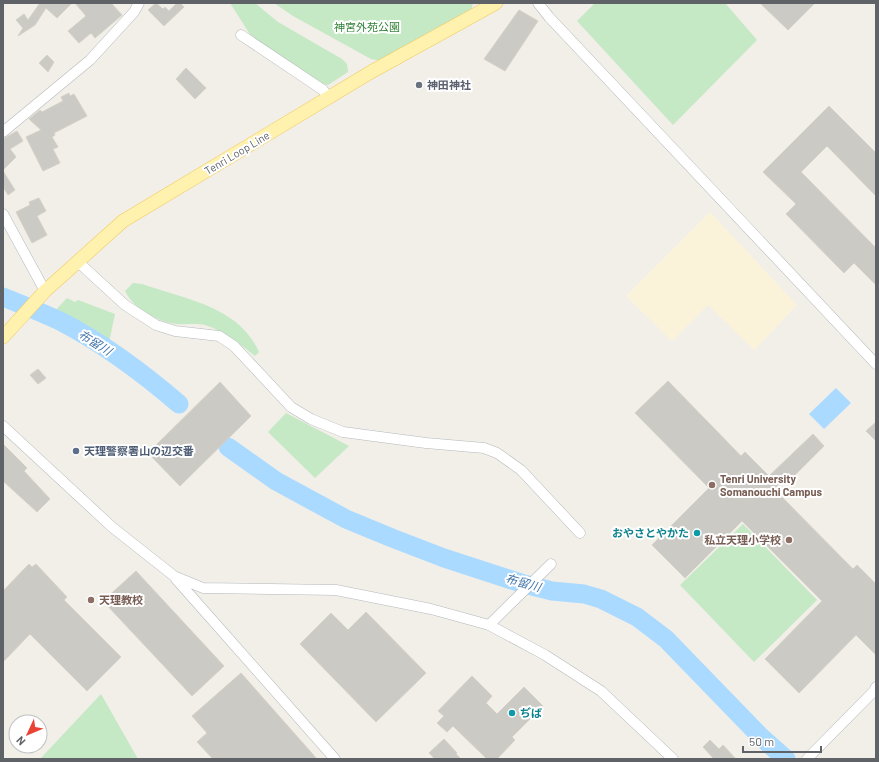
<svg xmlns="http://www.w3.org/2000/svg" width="879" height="762" font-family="Barlow,'Noto Sans JP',sans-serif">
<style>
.green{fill:#c5e8c5}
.sand{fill:#fbf3d9}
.water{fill:#aadaff}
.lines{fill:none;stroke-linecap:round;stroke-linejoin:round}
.river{stroke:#aadaff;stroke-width:19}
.building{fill:#cccac5;stroke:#d6d1c6}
.minor-casing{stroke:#b5b8bc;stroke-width:11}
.major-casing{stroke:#f2c960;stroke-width:14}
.minor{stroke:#fff;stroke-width:10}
.major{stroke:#fff2af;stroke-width:13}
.worship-dot{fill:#6b7280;stroke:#fff;stroke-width:1.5}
.service-dot{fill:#5c6f8a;stroke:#fff;stroke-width:1.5}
.education-dot{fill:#8d6e63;stroke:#fff;stroke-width:1.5}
.culture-dot{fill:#0f9aa8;stroke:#fff;stroke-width:1.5}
.labels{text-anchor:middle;stroke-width:4;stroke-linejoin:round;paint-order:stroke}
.park-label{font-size:11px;fill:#348238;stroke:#fff}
.worship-label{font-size:11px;font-weight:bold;fill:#5b616d;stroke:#fff;text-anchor:start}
.street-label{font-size:11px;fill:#5f6368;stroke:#fff}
.service-label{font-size:11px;font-weight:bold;fill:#4e5e75;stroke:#fff;text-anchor:start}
.education-label{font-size:11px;font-weight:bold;fill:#785e54;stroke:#fff;text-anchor:start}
.culture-label{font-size:11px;font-weight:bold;fill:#0d838f;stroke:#fff;text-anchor:end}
.water-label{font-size:12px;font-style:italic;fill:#4174aa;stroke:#fff}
</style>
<rect width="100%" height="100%" fill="#f1efe8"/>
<path class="green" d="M230 3H255L278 22 342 59 347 64 348 72 328 85 323 84 251 36Z
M274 3H473L471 11 381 61 371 59 293 16Z
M595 3H725L757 40 673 125 577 21Z
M133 283 142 284C184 299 239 306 259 352L255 356C243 346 220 329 205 325 197 323 186 325 177 324 157 322 134 309 125 291Z
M67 298 75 302 78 300 115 314 108 347 52 314Z
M286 413 349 446 315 478 268 432Z
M743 524 817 600 754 662 680 585Z
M101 694 138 759H40Z"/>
<path class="sand" d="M710 212 797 305 754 350 708 305 672 341 626 296Z"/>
<path class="water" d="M836 388 851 403 824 429 809 414Z"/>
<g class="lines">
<path class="river" d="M3 297C23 305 43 313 62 322 104 344 143 373 179 404
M228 447 276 481 346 519 392 538 444 558 524 584 552 591 584 594 601 599 637 617 666 639 760 736 786 759"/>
</g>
<path class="building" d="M40 3H72L57 18 46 8 35 25 18 36 23 28 16 20 24 14 28 20Z
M75 3H111L122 15 95 38 91 33 79 43 68 31 86 16Z
M156 3 163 9 165 7 169 11 177 3H180L184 7 164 26 148 10Z
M760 3H815L788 30Z
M519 10 538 21 505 71 484 59Z
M47 55 54 62 48 72 39 63Z
M186 68 206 88 195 99 176 79Z
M69 93 70 96 74 94 87 116 54 133 55 135 52 137 58 147 53 149 60 163 43 171 26 137 41 130 29 119 40 110 42 112 63 101 61 97Z
M829 106 876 153V196L827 146 801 172 876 248V285L854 263 844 273 786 214 796 204 763 172Z
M17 131 23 141 10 149 16 157 3 170V139Z
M3 171 15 190 8 195 3 187Z
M39 198 46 211 37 216 47 235 32 243 16 212 30 205 29 202Z
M38 369 46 378 38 384 30 375Z
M668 381 741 456 745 452 769 476 813 434 824 446 789 481 786 477 774 489 853 569 857 565 876 584V655L856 635 799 693 765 659 822 601 742 521 685 578 652 545 709 488 635 413Z
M220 382 251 416 180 486 148 453Z
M876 422V441L866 431Z
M3 444 27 468 24 471 50 499 37 512 3 481Z
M29 564 32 567 36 564 67 597 64 600 121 657 87 691 30 634 3 662V591Z
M136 571 224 666 192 696 103 601Z
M366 612 426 673 376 722 300 644 331 613 348 630Z
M241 673 317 759H213L197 742 207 733 192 716Z
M472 676 492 696 486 703 497 714 524 687 543 706 512 737 515 740 497 759H487L453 726 447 732 437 723 444 716 438 711Z
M444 739 457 753 456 754 461 759H435L429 753Z
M710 740 719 749 723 745 736 759H714L703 747Z"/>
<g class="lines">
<g class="minor-casing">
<path id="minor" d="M538 3 549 17 876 364
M241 35 323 90 329 98
M3 132 90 60 134 12 139 3
M3 214 45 291
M77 261 125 305 156 325 175 331 219 336 234 346 291 407 311 419 343 432 426 443 484 448 497 453 521 470 580 533
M3 426 112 527 174 576 203 588 336 590 431 609 489 625 545 655 601 691 673 759
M176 579 335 759
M489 625 551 564
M807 759 874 691 876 687"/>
</g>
<g class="major-casing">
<path id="major" d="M3 337 45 291 123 221 371 72 496 3"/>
</g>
<use href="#minor" class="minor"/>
<use href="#major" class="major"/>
</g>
<circle class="worship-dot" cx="419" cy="85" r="4"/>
<circle class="service-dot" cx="76" cy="451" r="4"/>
<g class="education-dot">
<circle cx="712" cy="485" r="4"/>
<circle cx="789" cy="540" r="4"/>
<circle cx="91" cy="600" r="4"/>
</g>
<g class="culture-dot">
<circle cx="697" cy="533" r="4"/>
<circle cx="512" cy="713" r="4"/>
</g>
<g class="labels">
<g class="park-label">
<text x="367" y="31">神宮外苑公園</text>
</g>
<g class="worship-label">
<text x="427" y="89">神田神社</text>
</g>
<g class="street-label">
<text transform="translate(237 153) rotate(-31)" y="4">Tenri Loop Line</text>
</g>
<g class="service-label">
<text x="84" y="455">天理警察署山の辺交番</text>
</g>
<g class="education-label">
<text x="720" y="483">Tenri University<tspan x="720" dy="13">Somanouchi Campus</tspan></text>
<text x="781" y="544" text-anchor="end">私立天理小学校</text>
<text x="99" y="604">天理教校</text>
</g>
<g class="culture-label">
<text x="689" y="537">おやさとやかた</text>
<text x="520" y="717" text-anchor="start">ぢば</text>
</g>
<g class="water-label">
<text transform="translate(95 343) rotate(32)" y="4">布留川</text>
<text transform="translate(523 583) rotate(16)" y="4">布留川</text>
</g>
</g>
<rect width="879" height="762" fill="none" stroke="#5f6368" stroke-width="8"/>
<g transform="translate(28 734) rotate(226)"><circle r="19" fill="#ffffff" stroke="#bfc1c3"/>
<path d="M0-3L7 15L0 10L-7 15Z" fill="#ea4335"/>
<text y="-6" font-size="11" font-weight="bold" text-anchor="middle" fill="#5f6368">N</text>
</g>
<path d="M743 746v6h78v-6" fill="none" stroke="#5f6368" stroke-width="2"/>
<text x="749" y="746" font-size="12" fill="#5f6368" stroke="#ffffff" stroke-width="3" paint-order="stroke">50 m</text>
</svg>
